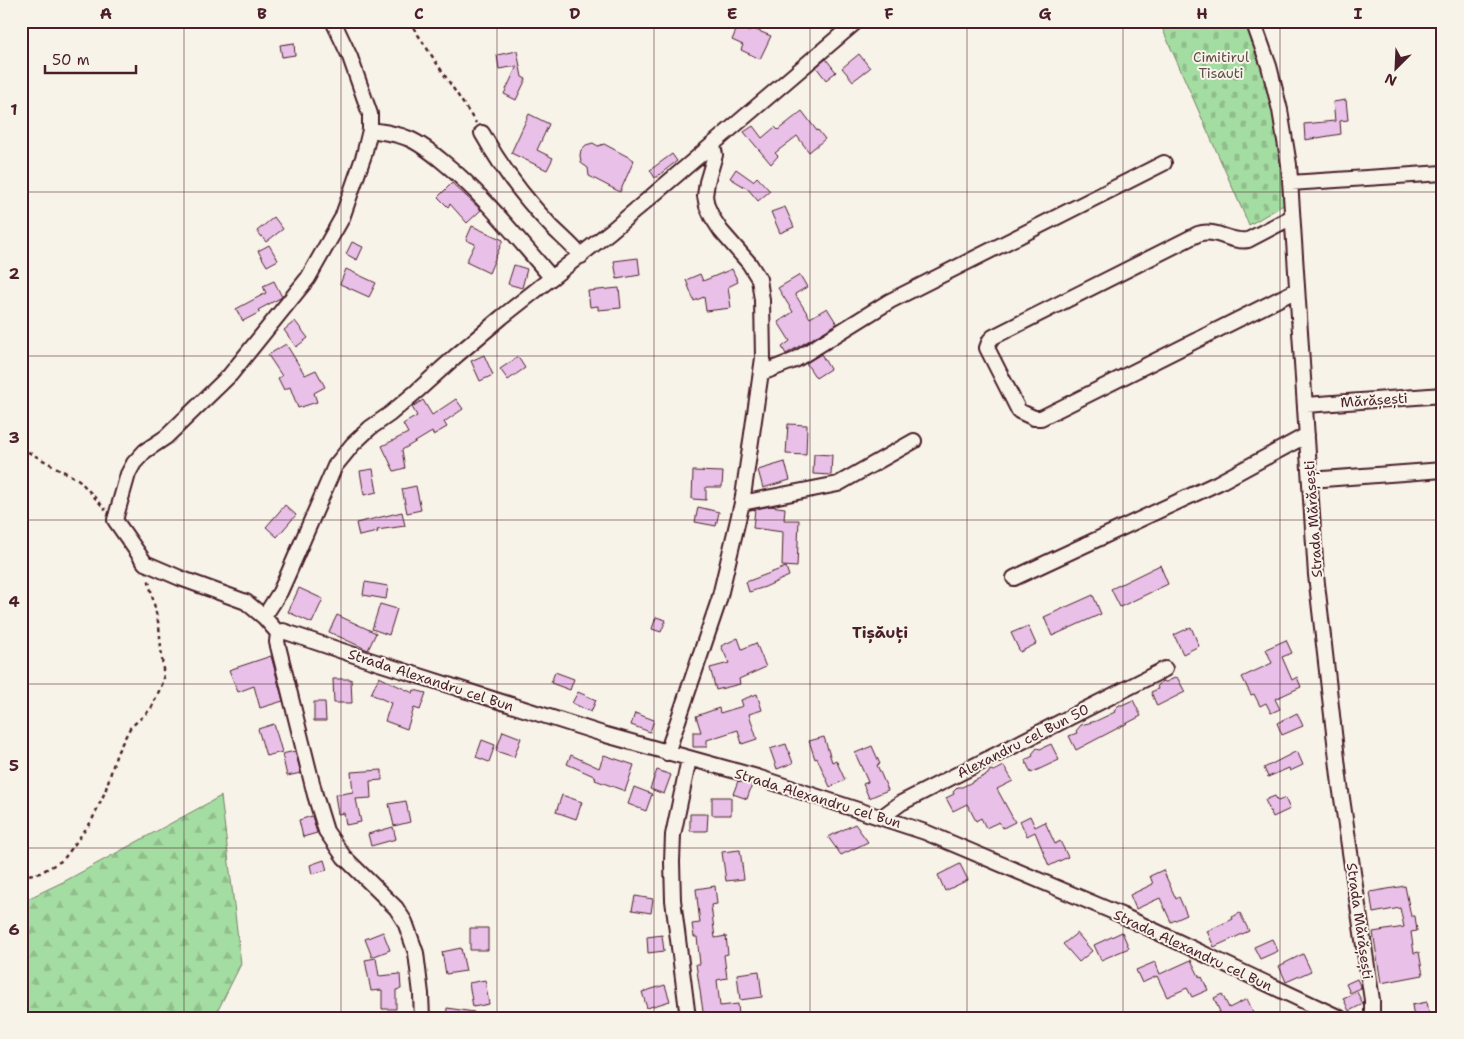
<svg xmlns="http://www.w3.org/2000/svg" width="1464" height="1039" font-family="'Shantell Sans',sans-serif">
<style>
.forest{fill:url(#forest-firs);stroke:#777e66}
.cemetery{fill:url(#cemetery-stones);stroke:#777e66}
.building{fill:#e8c0e8;stroke:#4a1f2b}
.lines{fill:none;stroke-linecap:round;stroke-linejoin:round}
.minor-casing{stroke:#4a1f2b;stroke-width:18}
.path{stroke:#4a1f2b;stroke-width:2.5;stroke-dasharray:4 4;stroke-linecap:butt}
.minor{stroke:#f7f3e8;stroke-width:14}
.grid{fill:none;stroke:#4a1f2b;stroke-width:1;stroke-opacity:0.55}
.labels{text-anchor:middle;stroke-width:4;stroke-linejoin:round;paint-order:stroke}
.park-label{font-size:14px;fill:#604e48;stroke:#f7f3e8}
.street-label{font-size:14px;fill:#4a1f2b;stroke:#f7f3e8}
.quarter-label{font-size:16px;font-weight:bold;fill:#4a1f2b;stroke:#f7f3e8}
.neatline{fill:none;stroke:#4a1f2b;stroke-width:2}
.grid-label{font-size:16px;text-anchor:middle;font-weight:bold;fill:#4a1f2b}
</style>
<defs>
<pattern id="forest-firs" width="22" height="20" patternUnits="userSpaceOnUse" patternTransform="scale(1.25)"><rect width="22" height="20" fill="#a4dda1"/><path d="M5 1l3.5 6h-7zM16 11l3.5 6h-7z" fill="#8fbd8b"/></pattern>
<pattern id="cemetery-stones" width="16" height="16" patternUnits="userSpaceOnUse" patternTransform="scale(1.25)"><rect width="16" height="16" fill="#a4dda1"/><path d="M2 7V4a2 2 0 0 1 4 0v3zM10 15v-3a2 2 0 0 1 4 0v3z" fill="#8fbd8b"/></pattern>
</defs>
<rect width="100%" height="100%" fill="#f7f3e8"/>
<filter id="ink" filterUnits="userSpaceOnUse"><feTurbulence type="fractalNoise" baseFrequency=".02" numOctaves="2"/><feDisplacementMap in="SourceGraphic" scale="10" xChannelSelector="R" yChannelSelector="G"/><feConvolveMatrix kernelMatrix="1 2 1 2 8 2 1 2 1" color-interpolation-filters="sRGB"/></filter>
<g filter="url(#ink)">
<path class="forest" d="M221 796 241 964 214 1018H21V902L65 881Z"/>
<path class="cemetery" d="M1159 21H1247L1268 83 1280 127 1287 203 1249 225Z"/>
<path class="building" d="M738 26 749 32 751 28 771 36 760 59 741 50 743 45 732 40Z
M294 43 295 55 282 57 280 45Z
M517 51 522 77 526 79 516 100 504 94 517 66 499 69 497 55Z
M859 54 870 68 853 81 842 68Z
M826 59 836 72 826 80 816 67Z
M1346 100 1348 120 1340 121 1341 134 1305 140 1304 124 1335 121 1333 102Z
M802 111 817 131 818 130 825 139 809 152 797 136 775 153 778 156 771 164 744 132 753 126 762 138 775 127 778 130Z
M529 114 549 124 537 150 553 158 547 170 511 153Z
M593 143 598 146 604 144 634 160 620 192 589 176 588 168 581 163 580 155 581 150 586 145Z
M672 154 677 161 655 178 650 170Z
M736 169 753 181 757 177 770 191 758 201 748 189 730 178Z
M452 183 481 210 467 223 450 204 448 207 438 197Z
M785 207 794 227 780 233 771 212Z
M274 217 283 229 266 242 257 231Z
M472 226 503 240 489 273 466 262 475 244 466 240Z
M352 242 363 247 357 260 346 254Z
M269 245 278 260 267 266 258 251Z
M638 258 640 275 617 279 614 261Z
M514 265 527 269 522 288 508 284Z
M346 269 376 283 369 297 340 284Z
M732 269 738 282 728 287 731 308 706 311 704 297 694 301 686 280 700 274 703 281Z
M800 275 807 287 795 294 810 318 827 308 837 324 786 354 782 347 790 341 778 322 793 312 778 288Z
M274 281 282 297 258 310 260 312 243 321 236 309 266 293 263 286Z
M619 288 621 308 598 310V306L590 307 588 291Z
M295 321 308 338 296 347 284 330Z
M286 344 305 375 316 370 325 387 314 393 317 402 298 408 290 387 284 390 278 378 282 376 268 355Z
M821 354 830 369 816 378 806 363Z
M484 355 493 375 480 381 471 361Z
M518 357 525 368 508 380 500 369Z
M456 399 463 409 444 422 447 427 433 435 432 432 402 450 405 468 394 471 382 446 408 433 403 424 417 416 412 407 423 400 432 415Z
M788 424 807 425 806 455 786 454Z
M814 454 832 455 831 475 813 474Z
M785 462 790 480 763 488 758 470Z
M373 469 377 492 364 495 360 471Z
M693 471 723 472 722 487H706V500L692 499Z
M416 486 421 510 407 513 402 489Z
M285 505 296 515 277 537 266 527Z
M770 506 785 508 784 520H799L797 567 782 566 783 532 753 528 755 509Z
M698 507 719 512 716 526 695 522Z
M402 512 405 526 377 530 378 532 359 536 356 523Z
M1160 565 1168 584 1120 607 1111 589Z
M786 567 789 576 765 587 749 592 746 582Z
M365 582 388 586 386 599 363 595Z
M299 588 323 599 312 623 288 612Z
M1093 595 1101 614 1052 636 1044 617Z
M380 604 397 609 389 635 372 629Z
M337 615 376 633 368 650 329 632Z
M656 617 666 620 661 632 652 629Z
M1028 626 1036 644 1020 652 1011 633Z
M1191 627 1199 646 1183 654 1174 635Z
M738 638 742 649 756 643 766 667 739 679 740 684 716 690 710 668 729 663 721 646Z
M1286 640 1292 653 1282 657 1292 680 1297 677 1301 687 1275 699 1280 709 1271 713 1266 703 1260 706 1254 694 1251 695 1242 677 1272 663 1266 649Z
M271 656 283 701 260 708 254 686 238 692 229 670Z
M555 672 574 679 570 690 551 683Z
M379 677 413 693 414 690 426 693 420 710 414 708 407 729 385 721 391 703 371 694Z
M1177 677 1185 692 1157 706 1151 692 1158 689 1157 687 1162 681 1166 682Z
M333 679H351L352 703H334Z
M578 692 596 700 591 712 572 703Z
M757 694 762 710 749 714 757 739 742 744 738 730 707 740V747H693V732H701L696 716 719 708 720 713 743 706 741 700Z
M1133 700 1141 716 1076 750 1069 736 1077 733 1076 731 1081 725 1096 721 1115 712 1114 710 1119 705H1122Z
M314 702H325L326 721H314Z
M635 713 654 720 650 732 631 725Z
M1297 713 1303 726 1282 735 1277 723Z
M274 724 282 752 266 756 258 729Z
M503 731 521 738 514 757 496 751Z
M824 737 832 762 836 760 845 780 830 787 817 758 815 759 809 741Z
M482 740 495 745 489 762 476 757Z
M786 744 793 763 777 769 770 749Z
M1051 744 1059 760 1031 773 1025 760 1033 756 1032 754 1037 748 1040 749Z
M872 746 880 764 877 765 888 790 869 798 863 784 868 782 855 753Z
M295 751 301 773 287 776 282 754Z
M1297 751 1303 765 1290 771 1289 768 1268 777 1264 768Z
M571 755 599 768 604 755 634 765 625 791 595 780 596 777 567 764Z
M1004 766 1013 781 997 789 1015 822 1003 828 999 822 986 828 981 818 976 821 967 804 953 811 946 798 954 794 953 792 958 787H962L988 774 990 770 994 771Z
M382 770V780L370 781 371 798 356 799 361 822 346 825 344 813 338 814 335 795 353 792 351 772Z
M657 770 671 775 664 794 650 789Z
M738 781 752 785 747 799 733 794Z
M634 787 652 794 646 811 628 804Z
M562 795 582 802 576 819 556 812Z
M1275 796 1278 801 1285 798 1290 809 1273 817 1265 800Z
M712 797H731V815H712Z
M406 801 410 822 394 826 389 804Z
M690 814H708L707 831H690Z
M312 816 317 833 303 837 299 820Z
M1030 816 1035 827 1045 822 1055 844 1060 841 1068 857 1049 866 1035 832 1027 836 1020 821Z
M855 824 868 842 841 855 828 837Z
M393 827 396 839 371 846 368 834Z
M740 850 744 879 726 881 722 852Z
M324 860 327 870 312 874 310 865Z
M960 864 968 880 945 891 938 875Z
M1163 870 1176 899 1179 897 1187 915 1171 922 1160 898 1136 909 1130 895 1153 884 1150 876Z
M715 886 717 904 711 905 715 938 726 936 728 954 724 955 727 978 717 980 720 1006 738 1004 739 1017 704 1018 696 964H700L697 937H694L692 924 700 923 696 889Z
M1405 886 1411 916H1415L1417 931 1411 932 1414 953 1419 952 1423 975 1381 983 1373 932 1404 927 1400 908 1373 913 1370 892Z
M635 896 653 899 651 913 632 910Z
M1240 913 1249 931 1214 947 1207 931 1233 919 1232 917Z
M470 928H488V950H470Z
M383 932 390 950 372 957 365 939Z
M1122 932 1129 948 1101 960 1094 945Z
M1077 933 1092 951 1079 962 1063 944Z
M662 935 664 951 648 953 647 937Z
M1272 939 1278 951 1260 959 1254 947Z
M461 948 466 971 446 974 442 952Z
M1303 954 1311 971 1286 982 1279 966Z
M376 958 379 976 400 974 401 989 396 990V1009H382V990L371 991 365 960Z
M1191 960 1200 978 1202 977 1208 990 1192 997 1187 988 1167 997 1157 976 1142 983 1136 970 1155 962 1160 974Z
M759 971 762 997 740 1000 737 974Z
M1357 979 1361 988 1350 993 1346 984Z
M485 980 489 1004 473 1007 469 983Z
M665 985 670 1001 647 1008 642 992Z
M1357 992 1363 1004 1349 1011 1343 998Z
M1222 994 1229 1008 1247 999 1256 1018H1207L1220 1012 1214 998Z
M1427 1002 1430 1018H1414L1412 1005Z
M447 1008 474 1012V1018H446Z"/>
<g class="lines">
<g class="minor-casing">
<path id="minor" d="M333 21 350 57 370 114V130L364 155 342 218 308 278 230 375 166 437 145 451 134 463 128 474 115 520 145 563 180 578 246 602 264 617 278 633 277 642 284 670 315 795 326 831 344 857 396 908 405 922 416 953 421 994 422 1018
M1253 21 1269 66 1280 110 1289 165 1316 575 1340 785 1372 1000V1018
M370 130C383 132 395 133 407 138 420 143 431 152 442 161 484 195 516 237 551 277
M482 133C501 167 524 198 551 226 561 236 572 245 581 256
M1290 183 1443 173
M1292 217 1248 240C1230 243 1216 228 1198 234L993 337 990 340 987 348 1019 411 1034 418H1041L1297 290
M762 373 795 360 890 301 1164 163
M1306 405 1443 395
M1310 480 1443 470
M742 503 838 484 914 441
M1014 578 1218 483 1307 435
M264 617 280 592 289 572 335 466 353 444 370 428 390 414 417 391 457 355 502 317 611 231 857 21
M278 633 283 631 363 658 606 735 757 777 925 832 1121 915 1340 1018
M667 753 719 600 742 503 763 358 762 300 759 279 749 263 721 231 712 217 707 206 705 196 707 182 715 155 713 145
M882 817 901 803 1165 669
M688 1018 673 900 672 862 673 835 689 759"/>
</g>
<path class="path" d="M409 21 476 123
M21 448 79 480 106 510
M21 876 40 873 63 860 91 822 105 792 117 753 130 728 151 709 164 680 159 626 148 577"/>
<use href="#minor" class="minor"/>
</g>
</g>
<path class="grid" d="M184 21V1018M341 21V1018M497 21V1018M654 21V1018M810 21V1018M967 21V1018M1123 21V1018M1280 21V1018M21 192H1443M21 356H1443M21 520H1443M21 684H1443M21 848H1443"/>
<g class="labels">
<g class="park-label">
<text x="1221" y="62">Cimitirul<tspan x="1221" dy="16">Tisauti</tspan></text>
</g>
<g class="street-label">
<text transform="translate(1374 400) rotate(-4)" y="5">Mărășești</text>
<text transform="translate(1313 519) rotate(-94)" y="5">Strada Mărășești</text>
<text transform="translate(431 680) rotate(18)" y="5">Strada Alexandru cel Bun</text>
<text transform="translate(1023 741) rotate(-27)" y="5">Alexandru cel Bun 50</text>
<text transform="translate(818 798) rotate(17)" y="5">Strada Alexandru cel Bun</text>
<text transform="translate(1360 921) rotate(82)" y="5">Strada Mărășești</text>
<text transform="translate(1193 950) rotate(25)" y="5">Strada Alexandru cel Bun</text>
</g>
<g class="quarter-label">
<text x="880" y="638">Tișăuți</text>
</g>
</g>
<rect width="1464" height="1039" fill="none" stroke="#f7f3e8" stroke-width="55"/>
<g transform="translate(1396 68) rotate(204)" stroke="#f7f3e8" stroke-width="4" paint-order="stroke">
<path d="M0-4L9 19L0 12L-9 19Z" fill="#4a1f2b"/>
<text y="-8" font-size="14" font-weight="bold" text-anchor="middle" fill="#4a1f2b">N</text>
</g>
<path d="M45 65v8h91v-8" fill="none" stroke="#4a1f2b" stroke-width="2.5"/>
<text x="52" y="65" font-size="15" fill="#4a1f2b" stroke="#f7f3e8" stroke-width="4" paint-order="stroke">50 m</text>
<rect x="28" y="28" width="1408" height="984" class="neatline"/>
<g class="grid-label">
<text x="106" y="19">A</text>
<text x="262" y="19">B</text>
<text x="419" y="19">C</text>
<text x="575" y="19">D</text>
<text x="732" y="19">E</text>
<text x="889" y="19">F</text>
<text x="1045" y="19">G</text>
<text x="1202" y="19">H</text>
<text x="1358" y="19">I</text>
<text x="14" y="115">1</text>
<text x="14" y="279">2</text>
<text x="14" y="443">3</text>
<text x="14" y="607">4</text>
<text x="14" y="771">5</text>
<text x="14" y="935">6</text>
</g>
</svg>
